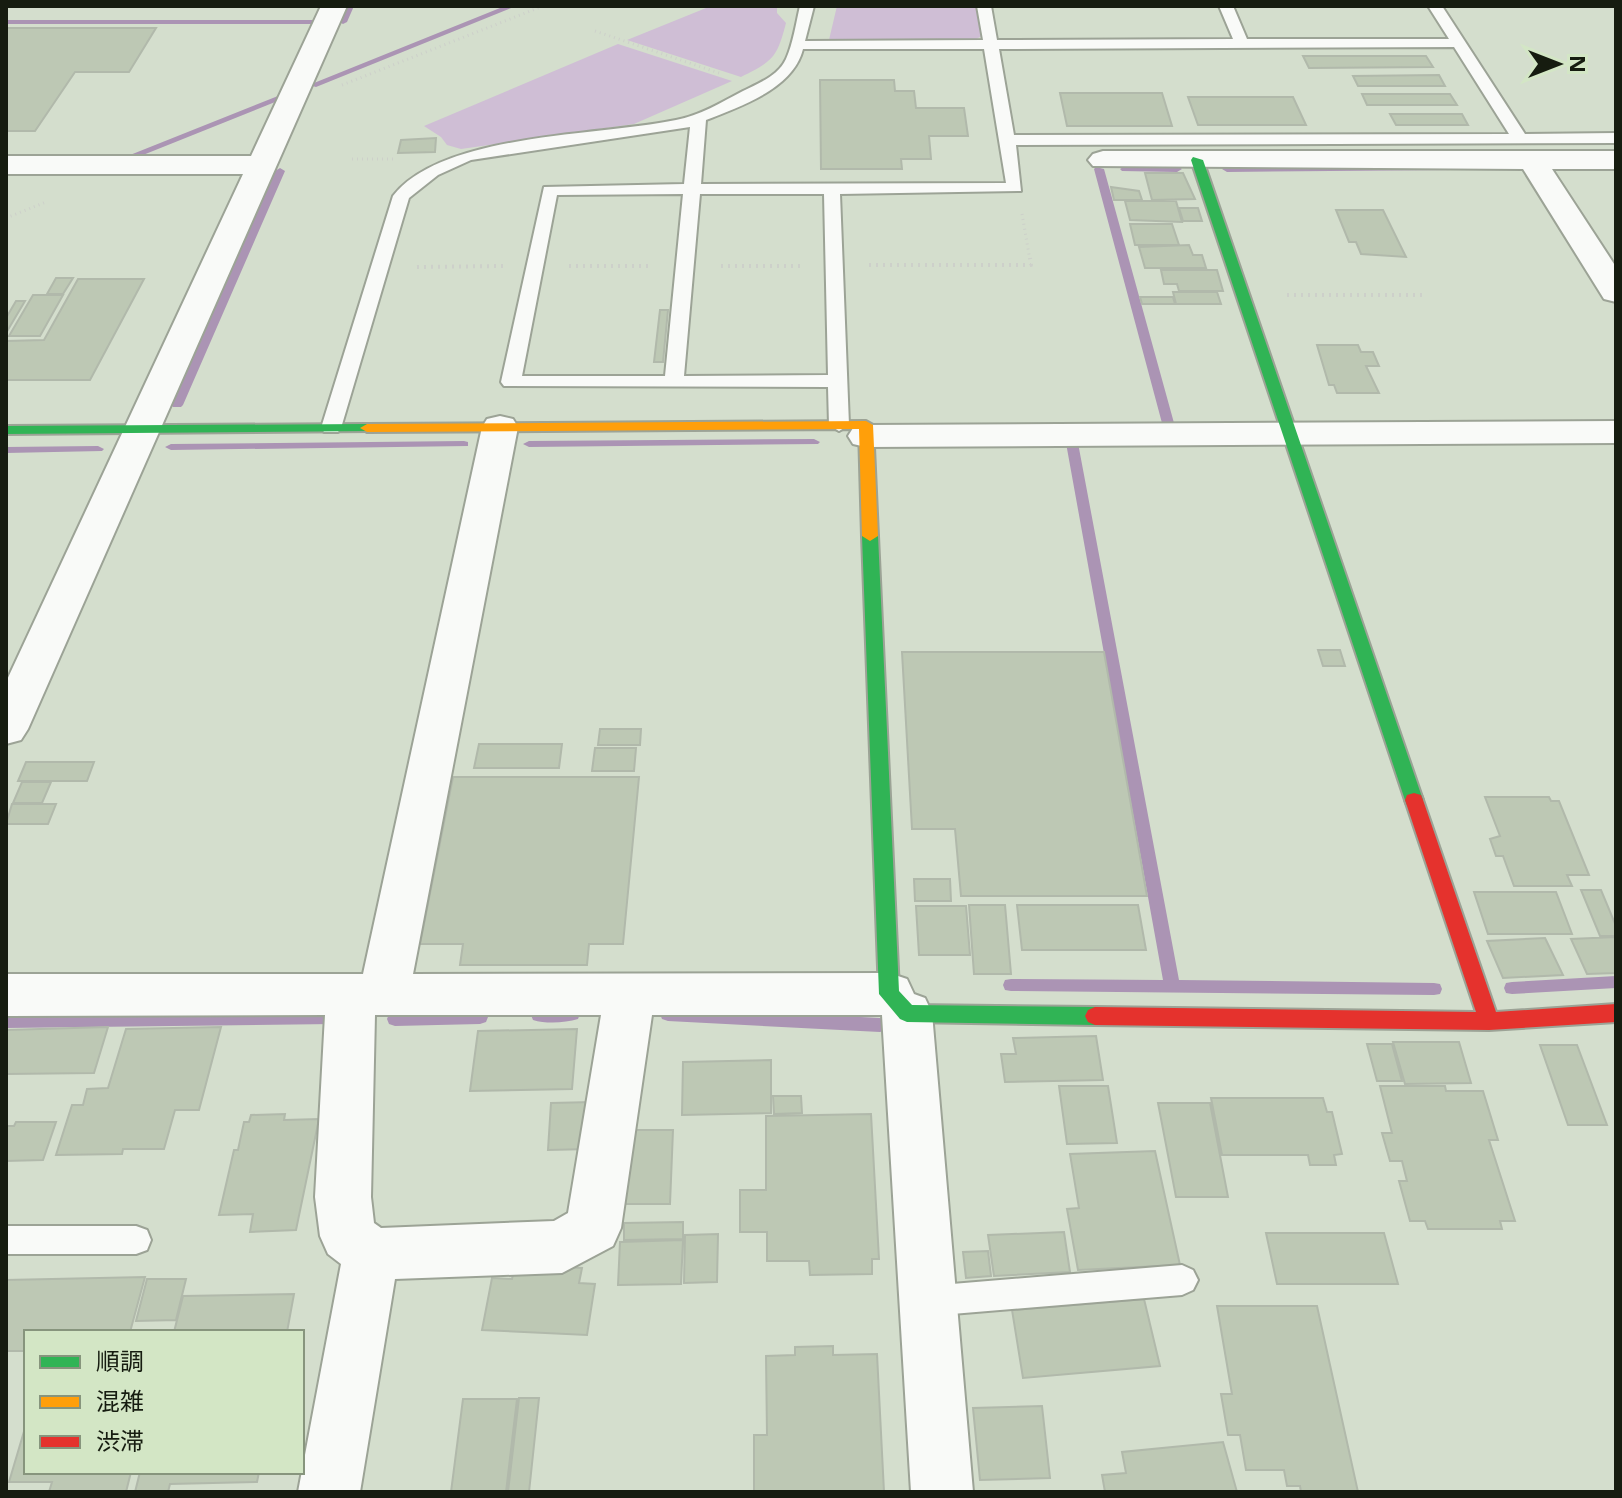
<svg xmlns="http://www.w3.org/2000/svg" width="1622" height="1498" font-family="'Noto Sans','Noto Sans JP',sans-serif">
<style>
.green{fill:#cfbed5}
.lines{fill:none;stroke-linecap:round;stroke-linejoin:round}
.stream{fill:#ab94b4;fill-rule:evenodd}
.building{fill:#bdc8b4;stroke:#b1b9ab;stroke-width:2}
.lane-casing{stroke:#9ca396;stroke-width:4}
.street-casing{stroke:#9ca396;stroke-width:4}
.fast-casing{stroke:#9ca396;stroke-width:4}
.slow-casing{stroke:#9ca396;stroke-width:4}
.jam-casing{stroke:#9ca396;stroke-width:4}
.path-far1{stroke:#cdd0ca;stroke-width:3;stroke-dasharray:1 4;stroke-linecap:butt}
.path{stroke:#cdd0ca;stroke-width:4;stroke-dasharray:2 5;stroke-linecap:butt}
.lane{fill:#f9faf8;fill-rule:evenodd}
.street{fill:#f9faf8;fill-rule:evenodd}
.fast{fill:#30b455;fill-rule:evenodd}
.slow{fill:#ff9f0a;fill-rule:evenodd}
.jam{fill:#e5322d;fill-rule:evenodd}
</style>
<rect width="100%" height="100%" fill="#d4decd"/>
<path class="green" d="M711 6H777V13L786 23C777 58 773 61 741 77L627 40Z
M837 6H977L982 36 974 40H829Z
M618 44 732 81 634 124 461 149 447 145 441 137 424 126Z"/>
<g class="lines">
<path class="stream" d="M346 6H354L347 22 343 24 339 22Z
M505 6H516L316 87 309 85Z
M6 20H314L318 22 314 24H6Z
M278 96 285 98 128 161 120 159Z
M1448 165 1453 168 1451 170 1227 172 1222 169 1227 166Z
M1125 166H1177L1182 169 1177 172 1122 171 1120 169Z
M1096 167 1104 169 1174 423 1172 425 1168 426 1162 423 1094 169Z
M280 168 285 171 183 405 181 407H173L171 405 275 171Z
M814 439 820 442 818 444 529 447 523 444 529 441Z
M1072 440 1078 443 1179 980 1434 983 1440 984 1442 989 1440 994 1434 995 1011 991 1005 990 1003 985 1005 980 1011 979 1163 980 1066 443Z
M464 441 468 442V446L171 450 165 447 171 444Z
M98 446 104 449 102 451 6 453V447Z
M1616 976V988L1512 994 1506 993 1504 988 1506 983 1512 982Z
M572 1007 578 1009 580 1014 578 1019C565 1023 546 1024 533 1020L531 1015 533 1010Z
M668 1007 880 1018 886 1020 888 1025 886 1030 880 1032 668 1021 662 1019 660 1014 662 1009Z
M334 1010 340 1012 342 1017 340 1022 334 1024 6 1028V1014Z
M480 1010 486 1012 488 1017 486 1022 480 1024 395 1026 389 1024 387 1019 389 1014 395 1012Z"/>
</g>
<path class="building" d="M6 28H156L129 72H75L35 131H6Z
M1303 56H1426L1433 67 1309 68Z
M1439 75 1445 86H1358L1353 76Z
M820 80H894L895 91H914L916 108H964L968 136H929L931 159H901L902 169H821Z
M1060 93H1162L1172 126H1067Z
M1362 94H1450L1457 105H1367Z
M1188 97H1293L1306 125H1198Z
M1390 114H1462L1468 125H1396Z
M436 138 435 152 398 153 401 140Z
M1145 173H1183L1195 199 1152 200Z
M1111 187 1139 191 1142 200H1114Z
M1125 201H1176L1182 222 1130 220Z
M1179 208H1198L1202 221H1183Z
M1336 210H1383L1406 257 1361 254 1356 242H1349Z
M1130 224H1172L1179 245H1135Z
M1189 245 1193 255H1202L1206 268H1145L1139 247Z
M1161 270H1217L1223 291H1179L1177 284H1164Z
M56 278H73L63 294H47Z
M78 279H144L90 380H6V341L44 340Z
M1173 292H1217L1221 304H1176Z
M33 295H63L40 336H9Z
M1140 297H1173L1175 304H1142Z
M16 301H25L6 333V318Z
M660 310H668L663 362H654Z
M1317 345H1358L1361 352H1373L1379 366H1366L1379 393H1337L1334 385H1329Z
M1318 650H1340L1345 666H1323Z
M902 652H1104L1147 896H961L955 829H912Z
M600 729H641L640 745H598Z
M479 744H562L559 768H474Z
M595 748H636L634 771H592Z
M26 762H94L87 781H18Z
M453 777H639L623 944H589L587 965H460L463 944H420Z
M22 782H51L42 803H13Z
M1485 797H1549L1551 801H1559L1589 875H1567L1572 886H1514L1503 856H1496L1490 839 1500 836Z
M12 804H56L48 824H6Z
M914 879H950L951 901H915Z
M1581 890H1601L1616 926V936H1600Z
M1474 892H1556L1572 934H1488Z
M969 905H1005L1011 974H974Z
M1017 905H1138L1146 950H1022Z
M916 906H966L970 955H919Z
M1616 937V973L1587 974 1571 939Z
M1545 938 1563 975 1503 978 1487 941Z
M108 1027 94 1073 6 1074V1030Z
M221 1027 199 1110H175L164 1149H123L122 1154 56 1155 72 1105H83L87 1089 108 1088 126 1029Z
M577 1029 572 1089 470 1091 478 1031Z
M1096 1036 1103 1080 1005 1082 1001 1054H1016L1013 1038Z
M1393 1042H1459L1471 1083 1405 1084Z
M1367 1044H1392L1402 1081H1377Z
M1540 1045H1577L1607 1125H1568Z
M771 1060V1113L682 1115 683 1062Z
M1059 1086H1108L1117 1143 1067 1144Z
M1380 1086H1445L1446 1091H1483L1498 1140H1489L1515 1221H1500L1502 1229H1428L1425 1221H1410L1399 1181H1407L1402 1161H1390L1382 1133H1392Z
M773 1096H801L802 1113 774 1114Z
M1211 1098H1323L1327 1112H1332L1342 1154 1334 1155 1336 1165H1310L1308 1155H1222Z
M593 1102 590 1149 548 1150 551 1103Z
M1158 1103H1210L1228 1197H1176Z
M285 1114 284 1120 319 1119 296 1230 250 1232 253 1214 219 1215 234 1150H238L244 1122H249L251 1115Z
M871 1114 879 1259H872V1274L810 1275 809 1261H767V1232H740V1190H766V1116Z
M16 1122H56L43 1160 6 1161V1126H14Z
M630 1130H673L670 1204H625Z
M1155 1151 1180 1265 1078 1270 1067 1209 1079 1208 1070 1154Z
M683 1222V1239L624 1240V1223Z
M1064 1232 1070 1272 994 1276 988 1235Z
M1266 1233H1384L1398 1284H1277Z
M718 1234 717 1282 684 1283 685 1235Z
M683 1240 681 1284 618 1285 620 1242Z
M988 1251 991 1276 966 1278 963 1252Z
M515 1265 582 1268 579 1283 595 1284 587 1335 482 1330 492 1278 512 1279Z
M145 1277 130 1332H26V1351H6V1280Z
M147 1279H186L176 1320 136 1321Z
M294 1294 287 1332H174L183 1296Z
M1144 1299 1160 1366 1023 1378 1012 1310Z
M1217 1306H1317L1358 1492H1301L1300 1486H1287L1284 1470H1246L1240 1435H1228L1221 1394H1232Z
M833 1346V1355L877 1354 884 1492H754V1435H767L766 1356 795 1355V1347Z
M519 1398H539L529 1492H508Z
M463 1399H517L506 1492H451Z
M1042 1406 1050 1478 980 1480 973 1408Z
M25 1428 26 1472H131L126 1492H49L52 1482H9Z
M1223 1442 1237 1492H1105L1102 1475 1126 1473 1122 1452Z
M140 1472H259L257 1482 170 1484 168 1492H135Z"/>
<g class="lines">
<g class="lane-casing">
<path id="lane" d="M800 6H814L805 41 983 40 977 6H991L997 40 1233 39 1219 6H1233L1247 39H1449L1428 6H1442L1525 134 1616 133V143L1016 145 1021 191 840 194 849 425 839 431 829 425 828 387 504 386 501 382 544 187 684 184 690 127 471 160 438 175 409 198 341 428 338 432H324L321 428 393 196C442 133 599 136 676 120 699 116 722 102 743 91 759 83 778 76 786 59 793 44 796 23 800 6ZM1454 47 1509 134 1014 135 999 49ZM803 49H984L1006 183 701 184 706 120C741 106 793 89 803 49ZM683 194 665 376H522L557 195ZM700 194H824L828 375 684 376Z
M6 1226H136L147 1230 151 1240 147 1250 136 1254H6Z
M1182 1265 1193 1270 1198 1280 1193 1290 1182 1295 928 1316 917 1312 912 1301 917 1290 928 1286Z"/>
</g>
<g class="street-casing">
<path id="street" d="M321 6H347L28 729 21 740 6 744V682L243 174H6V156H251Z
M1103 151H1616V169H1552L1616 267V302L1604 299 1523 169 1093 166 1088 160 1093 154Z
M500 416 513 419 518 427 413 974 889 973 907 979 914 994 925 998 932 1013 973 1492H911L882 1015H652L621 1228 613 1246 562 1273 395 1279 360 1492H298L341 1264 328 1254 320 1236 315 1197 325 1015 6 1016V974H363L482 427 487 419ZM375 1015H601L568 1213 554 1221 381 1228 374 1223 371 1197Z
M1616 421V443L866 447 853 444 848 436 853 428 866 425Z"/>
</g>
<g class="fast-casing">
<path id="fast" d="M1193 157 1203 160 1423 800 1421 805H1407L1405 800 1191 160Z
M367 424 374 428 372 431 6 434V426Z
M870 531 878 536 899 991 912 1005 1095 1007 1102 1010 1105 1016 1102 1022 1095 1025 907 1022 900 1019 879 994 862 536Z"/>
</g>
<g class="slow-casing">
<path id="slow" d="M866 421 873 425 878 536 870 541 862 536 859 429 367 432 360 428 367 424Z"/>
</g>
<g class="jam-casing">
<path id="jam" d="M1414 793 1421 795 1423 800 1496 1012 1616 1004V1022L1489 1030 1095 1025 1088 1022 1085 1016 1088 1010 1095 1007 1476 1012 1405 800 1407 795Z"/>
</g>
<path class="path-far1" d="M595 31 719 73
M342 85 543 6
M352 159H395
M1022 214 1030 260
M6 218 46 202"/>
<path class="path" d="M869 265H1031L1030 258
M569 266H651
M721 266H803
M417 267 503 266
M1287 295H1426"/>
<use href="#lane" class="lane"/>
<use href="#street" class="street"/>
<use href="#fast" class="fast"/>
<use href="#slow" class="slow"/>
<use href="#jam" class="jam"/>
</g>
<rect width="1622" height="1498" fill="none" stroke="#161c10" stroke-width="16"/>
<rect x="24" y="1330" width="280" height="144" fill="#d3e6c5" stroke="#87957d" stroke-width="2"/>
<rect x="40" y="1356" width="40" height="12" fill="#30b455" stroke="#87957d" stroke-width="2"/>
<text x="96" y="1370" font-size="24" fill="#161c10">順調</text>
<rect x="40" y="1396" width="40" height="12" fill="#ff9f0a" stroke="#87957d" stroke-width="2"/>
<text x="96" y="1410" font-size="24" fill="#161c10">混雑</text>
<rect x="40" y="1436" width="40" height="12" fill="#e5322d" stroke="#87957d" stroke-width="2"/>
<text x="96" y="1450" font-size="24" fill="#161c10">渋滞</text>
<g transform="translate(1558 64) rotate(90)" stroke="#d3e6c5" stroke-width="6" paint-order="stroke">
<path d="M0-6L14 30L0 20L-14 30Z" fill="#161c10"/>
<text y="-12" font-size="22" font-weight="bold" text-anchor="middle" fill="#161c10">N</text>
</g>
</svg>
